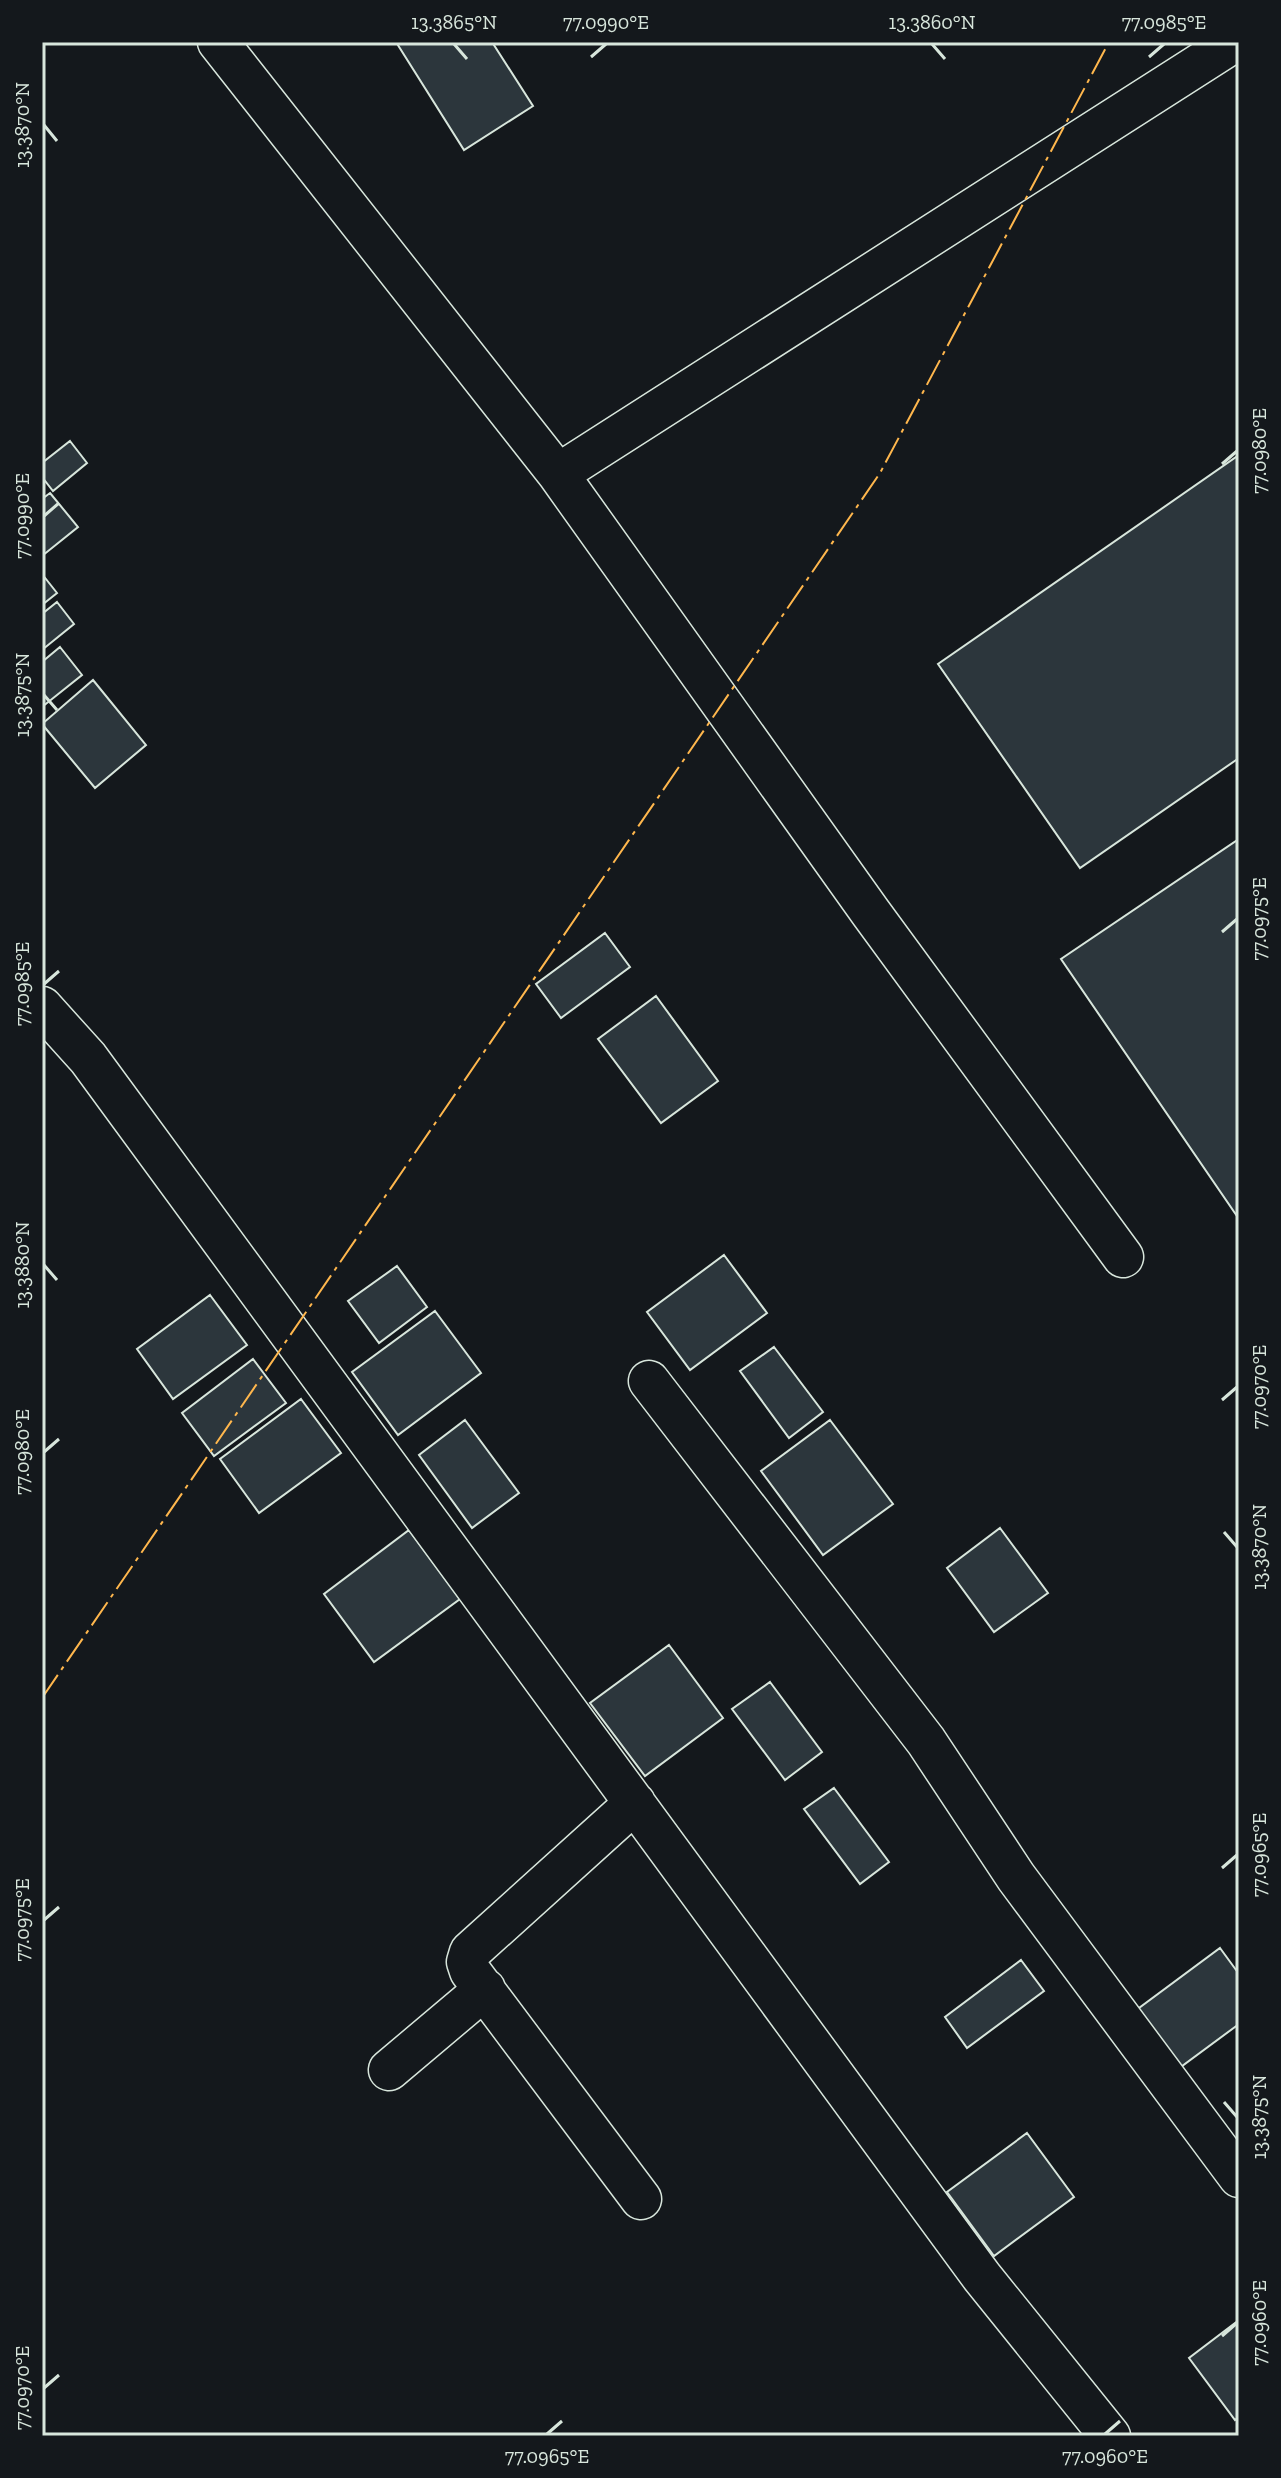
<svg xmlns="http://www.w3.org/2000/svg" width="1281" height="2478" font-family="'Zilla Slab',serif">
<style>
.building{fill:#2c363c;stroke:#d8e6dc;stroke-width:2}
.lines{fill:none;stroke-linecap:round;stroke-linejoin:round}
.street-casing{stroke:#d8e6dc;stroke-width:43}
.street{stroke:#14181c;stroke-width:40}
.power{stroke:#ffb74d;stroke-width:2;stroke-dasharray:28 6 4 6;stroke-linecap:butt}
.ticks{fill:none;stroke:#d8e6dc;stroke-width:3}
.neatline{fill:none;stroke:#d8e6dc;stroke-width:3}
.ticks-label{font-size:20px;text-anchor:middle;fill:#d8e6dc}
</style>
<rect width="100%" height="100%" fill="#14181c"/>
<path class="building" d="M396 42H492L533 106 464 150Z
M70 441 87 463 53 491 42 477V463Z
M1239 455V758L1080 868 938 664Z
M50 493 78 527 42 556V499Z
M42 574 57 593 42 605Z
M57 602 74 624 42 650V614Z
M60 647 82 675 42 707V662Z
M93 680 146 745 95 788 42 724Z
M1239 839V1219L1061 959Z
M605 933 630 967 561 1018 536 984Z
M656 996 718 1081 661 1123 598 1039Z
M724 1255 767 1313 690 1370 647 1312Z
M397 1266 427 1307 379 1343 348 1301Z
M210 1295 247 1345 173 1399 137 1349Z
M435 1311 481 1373 398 1435 352 1372Z
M774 1347 823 1412 789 1438 740 1371Z
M253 1359 286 1403 214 1456 182 1413Z
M301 1399 341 1453 259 1513 220 1459Z
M465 1420 519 1493 472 1528 419 1455Z
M830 1420 893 1504 823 1555 761 1471Z
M1000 1528 1048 1593 994 1632 947 1568Z
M409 1530 460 1599 374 1662 324 1594Z
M669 1645 723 1718 645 1776 590 1703Z
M770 1682 822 1752 785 1780 732 1709Z
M834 1788 889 1862 860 1884 804 1809Z
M1220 1948 1239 1974V2024L1178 2069 1135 2011Z
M1021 1960 1044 1991 967 2048 945 2017Z
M1027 2133 1074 2197 994 2256 947 2192Z
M1239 2320V2417L1235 2420 1189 2358Z"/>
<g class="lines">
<g class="street-casing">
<path id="street" d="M218 42 558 474 871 913 1123 1257
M558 474 1234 42
M42 1007 88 1058 982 2277 1110 2436
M649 1381 926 1741 1016 1877 1239 2177
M635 1803 470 1952 467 1962 470 1971 641 2199
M389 2070 485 1989"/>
</g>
<use href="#street" class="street"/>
<path class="power" d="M42 1698 880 473 1109 42"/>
</g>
<path class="ticks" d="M454 44 467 59M932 44 945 59M591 57 606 44M1149 57 1164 44M44 125 57 141M1222 464 1237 451M44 516 59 503M44 695 57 710M1222 932 1237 919M44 984 59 971M44 1265 57 1280M1222 1400 1237 1387M44 1452 59 1439M1224 1532 1237 1547M1222 1868 1237 1855M44 1920 59 1907M1224 2102 1237 2117M1222 2336 1237 2323M44 2388 59 2375M547 2434 562 2421M1105 2434 1120 2421"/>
<rect width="1281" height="2478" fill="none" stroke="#14181c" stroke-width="88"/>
<rect x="44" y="44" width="1193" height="2390" class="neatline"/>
<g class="ticks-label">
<text x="454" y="29">13.3865°N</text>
<text x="606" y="29">77.0990°E</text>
<text x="932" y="29">13.3860°N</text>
<text x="1164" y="29">77.0985°E</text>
<text transform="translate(22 125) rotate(-90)" y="7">13.3870°N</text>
<text transform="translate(1259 451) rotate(-90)" y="7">77.0980°E</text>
<text transform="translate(22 516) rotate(-90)" y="7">77.0990°E</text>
<text transform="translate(22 695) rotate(-90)" y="7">13.3875°N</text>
<text transform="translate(1259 919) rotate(-90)" y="7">77.0975°E</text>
<text transform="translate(22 984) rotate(-90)" y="7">77.0985°E</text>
<text transform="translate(22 1265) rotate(-90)" y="7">13.3880°N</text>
<text transform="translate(1259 1387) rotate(-90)" y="7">77.0970°E</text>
<text transform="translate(22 1452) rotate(-90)" y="7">77.0980°E</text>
<text transform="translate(1259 1547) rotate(-90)" y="7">13.3870°N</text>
<text transform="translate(1259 1855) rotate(-90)" y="7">77.0965°E</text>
<text transform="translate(22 1920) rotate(-90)" y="7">77.0975°E</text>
<text transform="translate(1259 2117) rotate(-90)" y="7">13.3875°N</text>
<text transform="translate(1259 2323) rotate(-90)" y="7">77.0960°E</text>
<text transform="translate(22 2388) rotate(-90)" y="7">77.0970°E</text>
<text x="547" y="2463">77.0965°E</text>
<text x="1105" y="2463">77.0960°E</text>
</g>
</svg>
